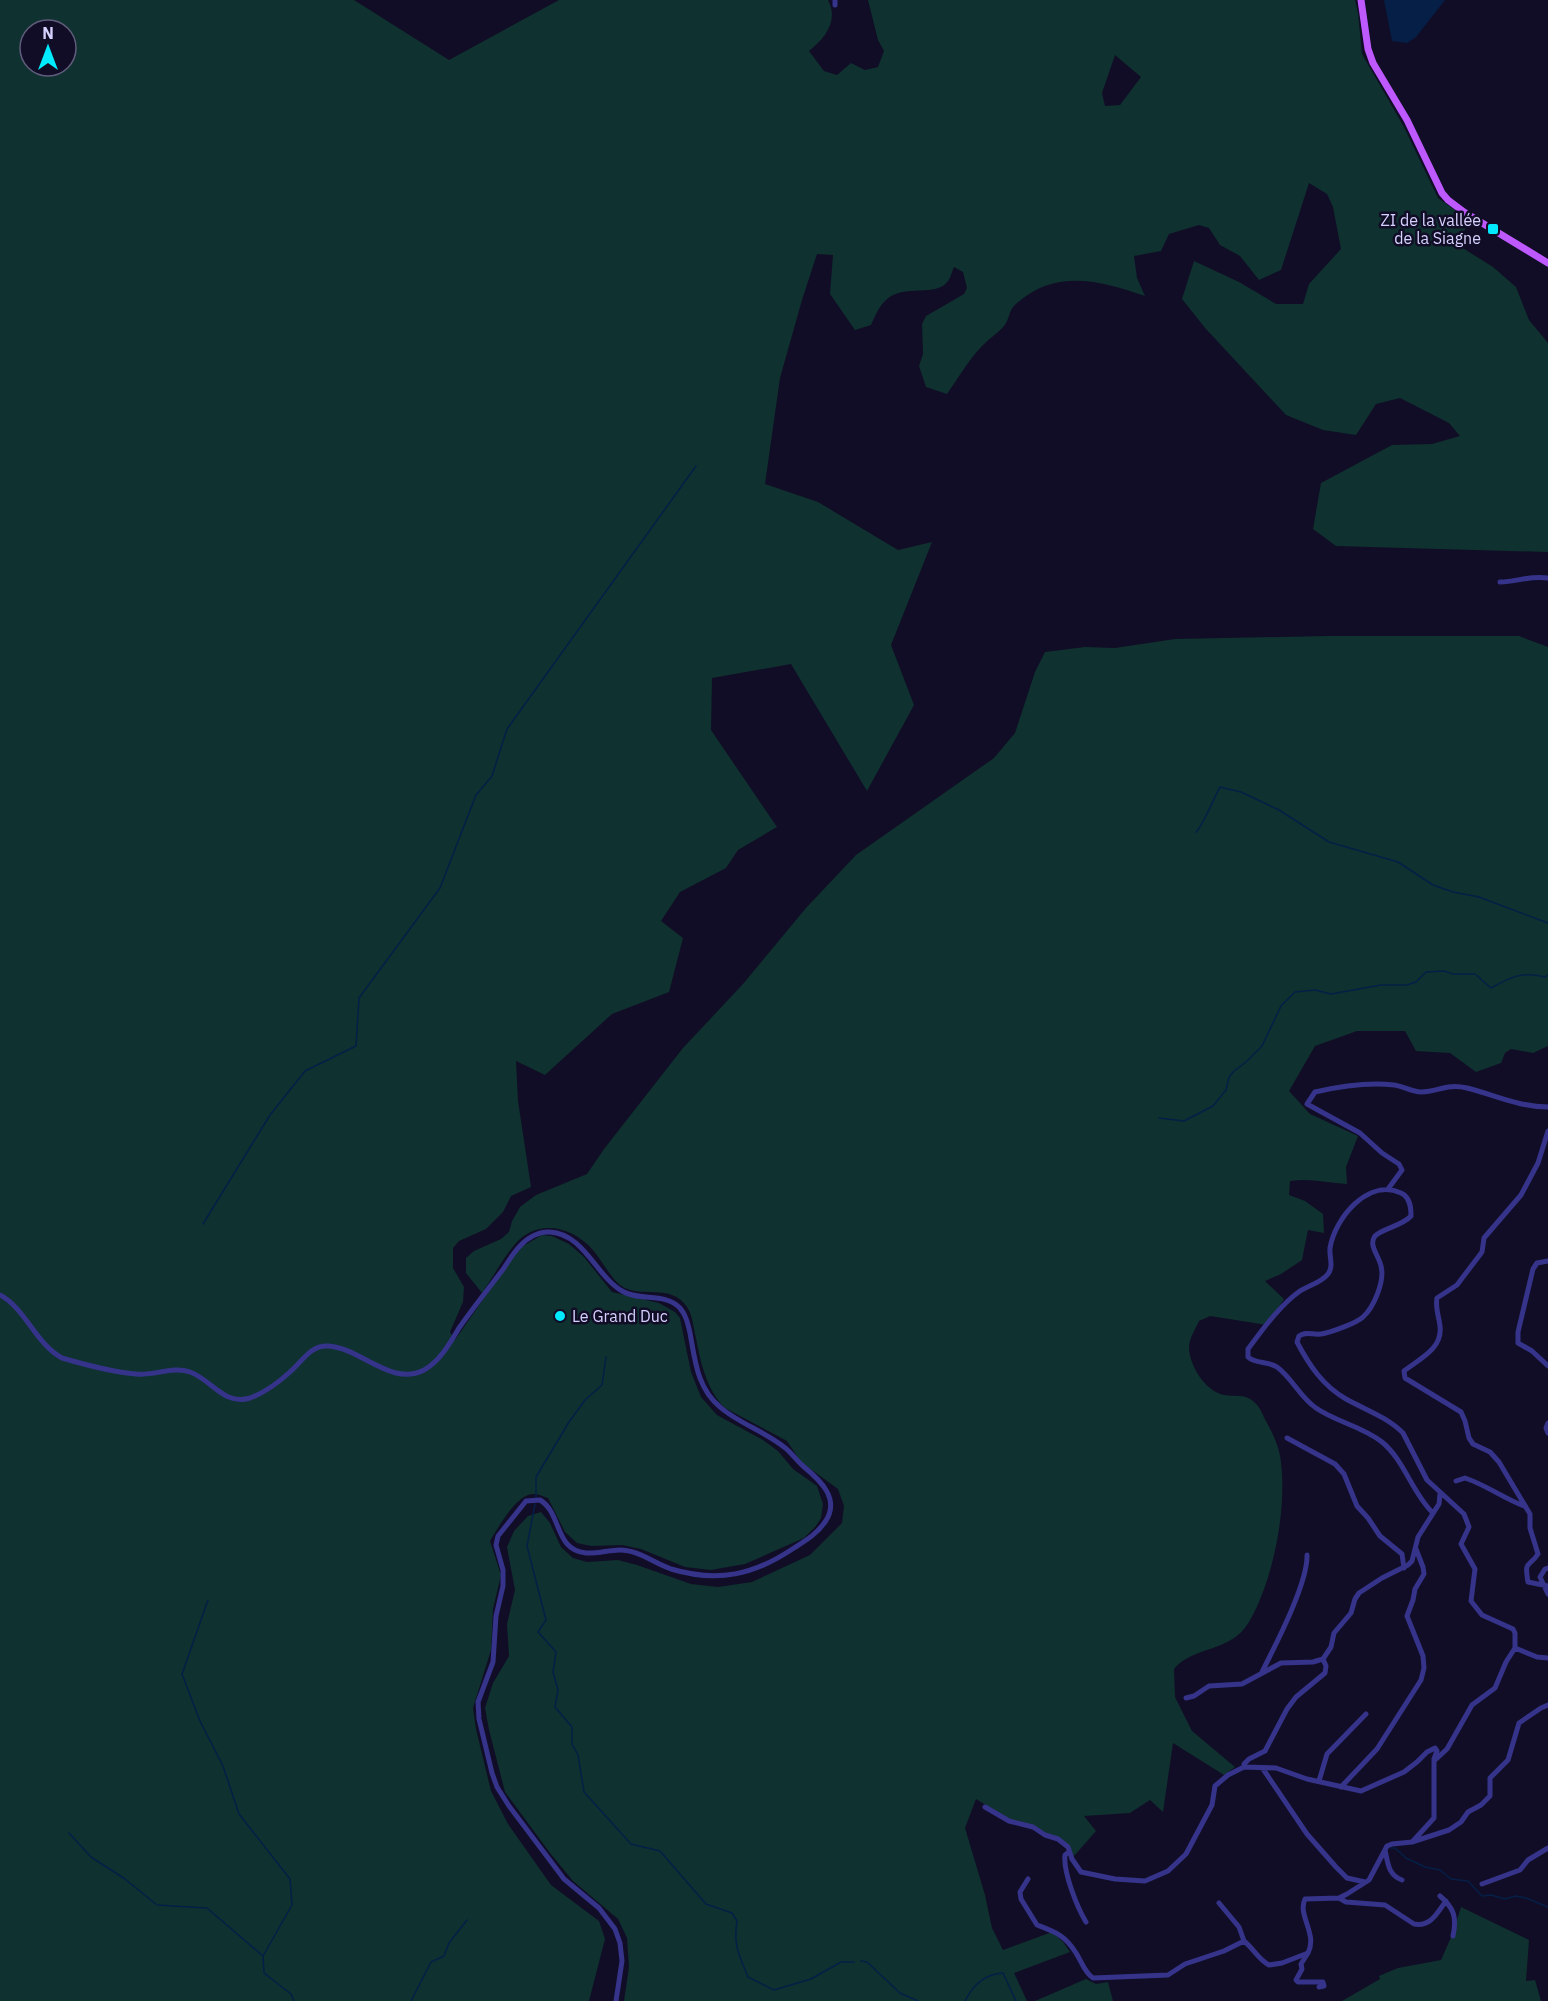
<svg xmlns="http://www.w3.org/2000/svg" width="1548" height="2001" font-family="'IBM Plex Sans',sans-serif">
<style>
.green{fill:#0f312f;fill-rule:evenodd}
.water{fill:#051f47}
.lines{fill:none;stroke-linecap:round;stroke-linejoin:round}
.stream{stroke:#051f47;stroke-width:1.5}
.minor{stroke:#35348a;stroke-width:5}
.major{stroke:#bd59ff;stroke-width:7}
.poi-dot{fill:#00eafd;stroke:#110d26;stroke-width:2}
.labels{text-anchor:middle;stroke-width:5;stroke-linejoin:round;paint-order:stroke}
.poi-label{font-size:16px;fill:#d6d2ff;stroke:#110d26;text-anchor:end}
</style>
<rect width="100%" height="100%" fill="#110d26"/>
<path class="green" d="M0 0H354L449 60 559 0H828C839 21 825 38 809 51L824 71 837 75 851 63 865 70 878 67 884 51 878 40 868 0H1355L1358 13 1362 54 1404 127 1438 198 1469 220 1458 245 1493 267 1516 287 1529 320 1548 343V552L1336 546 1313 529 1321 483 1392 445 1432 444 1460 436 1449 423 1400 398 1376 404 1356 435 1323 430 1286 415 1206 329 1182 299 1194 261 1239 282 1276 304H1303L1309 284 1341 249 1333 207 1327 194 1309 183 1281 270 1259 280 1240 256 1220 245 1209 228 1199 225 1169 234 1161 251 1134 256 1137 278 1145 296C1102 281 1056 268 1017 303 1008 310 1010 319 1004 326 998 333 990 338 983 345 969 359 959 377 947 394L926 387 919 366 923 354 922 324 926 316 964 294 967 288 963 272 954 267C952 271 951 277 948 281 937 298 903 283 886 300 879 306 875 316 871 325L855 330 830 294 833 255 817 254 802 300 780 378 765 484 818 502 898 550 932 542 891 645 914 705 867 791 791 664 712 678 711 730 777 827 738 850 726 868 680 892 661 921 683 938 669 992 612 1014 545 1075 516 1061 518 1101 531 1187 511 1196 503 1212 486 1229 459 1241 453 1248V1268L464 1287 463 1302 450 1332 455 1340 518 1249 542 1235 552 1236 569 1244 584 1257 612 1292 659 1303 675 1312 680 1318 691 1372 701 1397 717 1415 763 1440 778 1451 793 1469 817 1486 823 1504 821 1518 816 1526 804 1538 745 1564 711 1570 685 1567 641 1549 622 1545 591 1546 577 1543 565 1532 548 1498C544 1497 539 1494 534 1494 517 1493 498 1528 490 1541L501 1575 493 1609 491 1650 473 1708 476 1729 491 1791 508 1824 551 1885 599 1921 605 1939 589 2001H0ZM30 30H66V66H30ZM1115 55 1141 77 1120 105 1105 106 1102 93Z
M1327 636H1519L1548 647V1046L1533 1053 1511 1049 1505 1053 1501 1063 1476 1072 1450 1053 1416 1051 1405 1031H1357L1315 1046 1289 1091 1310 1114 1358 1136 1346 1167 1347 1184C1326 1183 1311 1178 1290 1181L1289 1195 1305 1201 1323 1214 1324 1233 1308 1230 1302 1260 1281 1274 1265 1281 1284 1299 1267 1325 1210 1316 1199 1321C1196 1328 1189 1339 1189 1347 1189 1365 1205 1391 1224 1395 1238 1397 1247 1393 1257 1405 1261 1409 1263 1416 1266 1421 1273 1434 1280 1448 1281 1463 1287 1510 1273 1581 1249 1622 1231 1653 1194 1645 1174 1669L1175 1697 1192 1731 1235 1767 1224 1775 1173 1743 1163 1812 1150 1800 1130 1813 1084 1816 1096 1831 1074 1856C1061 1832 1032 1830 1009 1820 997 1815 987 1805 976 1799L965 1828 985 1895 992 1928 1003 1950 1052 1932 1063 1942 1070 1952 1014 1973 1027 2001H624L629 1967 627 1938 618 1919 573 1881 550 1853 505 1792 489 1730 485 1708 493 1683 509 1656 507 1624 515 1590 507 1547 514 1531 528 1516 541 1512 550 1523 561 1547 573 1558 587 1562 618 1560 637 1565 691 1584 718 1587 752 1582 810 1555 842 1523 844 1506 838 1489 801 1462 787 1441 725 1408C707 1391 700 1361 696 1338 693 1327 693 1316 687 1307 671 1282 640 1300 620 1285 610 1277 601 1259 592 1249 571 1226 538 1219 516 1243 503 1258 493 1277 482 1293L466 1273V1258L474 1251 501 1239 509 1232 512 1221 520 1207 536 1195 587 1174 604 1149 683 1048 743 984 806 908 856 855 994 758 1015 733 1035 672 1045 652 1085 647 1115 648 1175 639Z
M1461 1907 1529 1940 1526 1981 1535 1980 1541 2001H1342L1380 1979 1379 1976 1398 1968 1441 1960 1452 1935Z
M1086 1979 1096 1984 1108 1982 1113 2001H1035Z"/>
<path class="water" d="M1384 0H1445L1416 37 1407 43 1392 41Z"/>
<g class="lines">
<path class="stream" d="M1196 832C1201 829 1215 796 1220 787L1241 792 1279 810 1329 842 1398 862 1433 885 1453 892 1479 897 1548 923
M1159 1118 1184 1121 1213 1106 1226 1090 1229 1077 1234 1071 1246 1062 1262 1046 1281 1006 1295 992 1315 990 1331 994 1381 985H1407L1416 982 1426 972 1444 971 1453 974H1475L1491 988C1511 977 1522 971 1545 977L1548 975
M203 1224 270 1115 305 1071 356 1046 359 998 440 888 476 795 492 776 507 729 696 466
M536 1499V1477L569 1422 585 1400 602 1385 606 1357
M535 1504 527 1546 546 1620 538 1632 556 1652 553 1672 558 1690 555 1707 572 1727V1744L578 1755 584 1792 631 1844 660 1851 706 1904 732 1913 737 1921C733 1945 739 1955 748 1977L774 1990 811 1979 841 1962H854
M208 1600 182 1674 200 1721 223 1766 239 1814 290 1879 292 1905 263 1956 264 1973 291 1994 294 2001
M69 1833 91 1857 125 1879 157 1905 207 1908 263 1956
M1391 1848H1395L1406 1858 1425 1867 1440 1870 1451 1879 1468 1881 1482 1896 1491 1895 1505 1899 1516 1896 1526 1898 1548 1907
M861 1961 867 1962 900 1993 918 2001
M411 2001 431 1962 444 1956 449 1943 467 1920
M965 2001C973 1985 984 1974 1003 1973L1016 2001"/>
<path class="minor" d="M835 0V5
M1500 582C1517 582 1530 575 1548 578
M1548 1131 1538 1163 1521 1195 1484 1238 1482 1252 1463 1277 1457 1285 1437 1298C1435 1307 1439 1317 1440 1326 1443 1349 1419 1359 1404 1371L1405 1378 1461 1412 1465 1421 1469 1438 1473 1444 1490 1452 1499 1462 1530 1514V1528L1538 1554C1529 1568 1524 1559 1528 1582L1548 1586
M1388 1189 1402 1170 1399 1164 1382 1153 1360 1133 1307 1104 1315 1092C1341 1086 1368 1082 1394 1085 1403 1086 1412 1092 1421 1092 1438 1092 1447 1083 1467 1088 1495 1095 1519 1107 1548 1107
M1548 1261 1537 1263 1533 1269 1518 1332V1343L1532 1351 1548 1366
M0 1295C26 1309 35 1343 62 1358 86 1365 111 1372 136 1374 154 1376 173 1366 190 1372 212 1380 224 1406 250 1398 264 1393 279 1382 290 1372 302 1362 310 1345 328 1346 361 1348 391 1387 424 1370 440 1361 450 1343 459 1328 473 1308 489 1288 504 1268 509 1260 514 1252 520 1246 527 1238 539 1231 550 1232 584 1234 596 1276 622 1291 640 1302 664 1292 680 1308 686 1315 688 1324 690 1333 695 1360 697 1388 720 1407 738 1423 764 1431 784 1447 791 1452 796 1460 803 1466 820 1480 841 1499 825 1522 817 1534 805 1541 794 1548 754 1575 718 1583 671 1569 654 1563 638 1550 620 1550 609 1550 597 1554 586 1553 554 1550 562 1513 540 1500L526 1501 498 1536 496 1545 503 1570V1586L496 1616 493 1662 478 1702 479 1719 492 1773 497 1787 509 1806 564 1879 599 1908 615 1929 620 1943 622 1961 616 2001
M1548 1423 1546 1428 1548 1433
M1287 1438 1335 1464 1344 1474 1357 1506 1368 1518 1380 1536 1402 1554 1404 1568
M1456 1481 1465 1478C1486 1485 1503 1498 1524 1506
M1433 1513C1412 1493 1405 1461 1382 1442 1362 1426 1336 1422 1316 1408 1300 1397 1292 1378 1277 1367 1268 1361 1255 1364 1248 1357V1349C1263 1329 1280 1305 1300 1291 1309 1285 1321 1283 1328 1274 1334 1266 1329 1257 1330 1248 1335 1218 1368 1178 1401 1193 1410 1197 1411 1207 1411 1216 1402 1226 1381 1229 1375 1236 1368 1245 1379 1256 1381 1266 1385 1281 1374 1307 1363 1317 1357 1323 1329 1333 1321 1334 1312 1335 1306 1331 1299 1336L1297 1342C1309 1365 1323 1386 1346 1399 1366 1410 1387 1417 1403 1433L1427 1480 1464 1514 1469 1527 1461 1544 1475 1569 1471 1601 1482 1615 1513 1629 1515 1633V1648
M1548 1568 1545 1569 1540 1577 1548 1594
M1515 1648 1537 1657 1548 1658
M1262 1672C1275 1646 1308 1583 1307 1555
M1186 1698 1194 1696 1209 1686 1242 1684 1281 1663 1313 1662 1323 1659 1331 1647 1334 1633 1351 1613 1355 1599 1359 1593 1382 1578 1408 1565 1412 1561 1418 1537 1439 1504 1440 1494
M1244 1767 1276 1768 1307 1779 1361 1791 1404 1772 1417 1762 1427 1752 1435 1748 1437 1751 1434 1759
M1263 1769 1307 1834 1336 1867 1347 1878 1365 1882
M1319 1781 1327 1754 1366 1714
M1341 1787 1377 1749 1421 1680 1424 1668 1423 1656 1407 1616 1413 1600 1415 1589 1424 1574 1423 1567 1416 1549
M985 1807 1009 1821 1033 1827 1045 1835 1058 1839 1068 1847 1072 1859 1081 1872 1115 1879 1145 1881 1168 1871 1186 1854 1212 1805 1215 1786 1228 1775 1244 1767V1764L1249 1759 1265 1751 1287 1709 1296 1697 1325 1673 1326 1666 1323 1659
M1413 1841 1434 1818V1761L1447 1749 1472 1705 1495 1688 1506 1662 1515 1648
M1385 1850C1388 1863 1388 1875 1402 1880
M1069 1852 1065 1855C1063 1872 1077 1907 1086 1922
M1028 1879 1020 1892 1021 1899 1037 1925C1055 1932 1065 1935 1076 1953 1082 1962 1084 1972 1093 1978L1168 1975 1185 1964 1224 1951 1244 1941
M1482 1884 1520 1870 1528 1860 1548 1848
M1440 1896C1454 1908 1457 1917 1453 1936
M1339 1898 1346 1902 1385 1905 1414 1924C1431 1927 1437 1913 1446 1901
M1219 1903 1239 1927 1244 1941
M1244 1941C1254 1949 1258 1959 1269 1965L1282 1963 1308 1953C1318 1934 1297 1915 1305 1899L1339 1898 1347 1894 1369 1880 1387 1846 1392 1844 1412 1842 1449 1830 1461 1822 1468 1812 1481 1805 1490 1796V1778L1508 1760 1519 1723 1541 1708 1548 1705
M1308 1953 1301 1964 1302 1969 1296 1980 1298 1982H1323L1324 1986 1319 1987"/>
<path class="major" d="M1361 0 1368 49 1373 63 1407 120 1442 193 1448 200 1464 212 1548 263"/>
</g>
<g class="poi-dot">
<rect x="1487" y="223" width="12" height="12" rx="3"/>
<circle cx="560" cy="1316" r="6"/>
</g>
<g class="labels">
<g class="poi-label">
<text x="1481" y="226">ZI de la vallée<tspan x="1481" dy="18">de la Siagne</tspan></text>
<text x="572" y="1322" text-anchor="start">Le Grand Duc</text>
</g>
</g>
<g transform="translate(48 48)"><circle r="28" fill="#110d26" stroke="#605c7d" stroke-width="1.5"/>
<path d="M0-4.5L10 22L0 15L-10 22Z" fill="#00eafd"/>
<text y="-9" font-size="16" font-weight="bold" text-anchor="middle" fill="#d6d2ff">N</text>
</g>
</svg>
